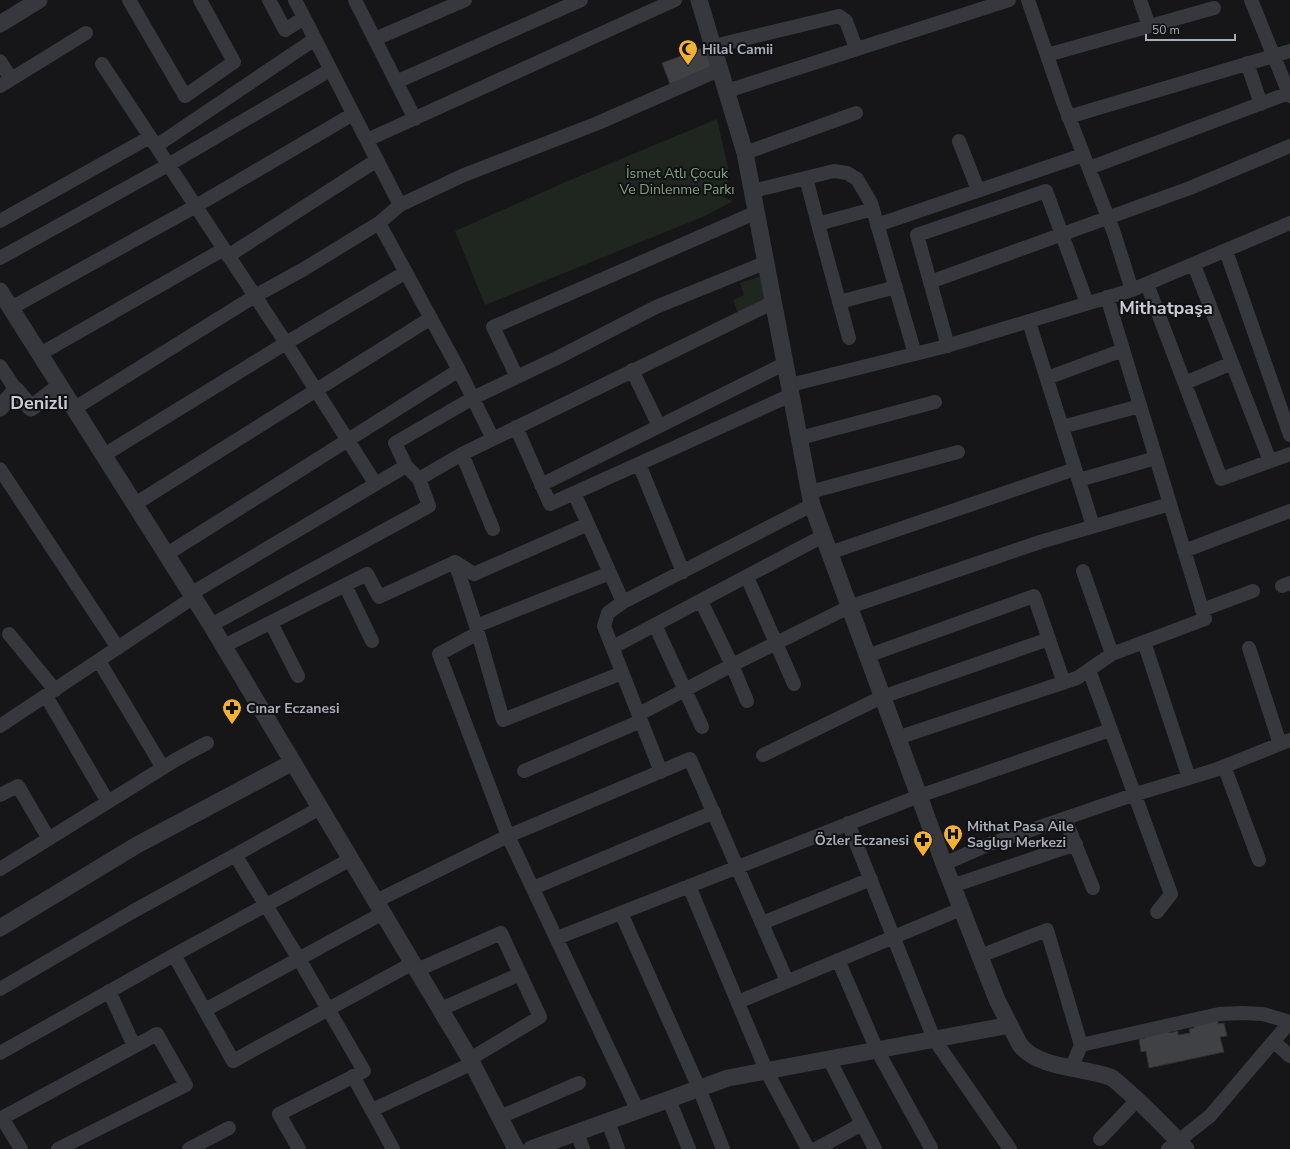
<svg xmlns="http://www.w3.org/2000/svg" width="1290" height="1149" font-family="'Nunito Sans',sans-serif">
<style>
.green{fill:#1e261f}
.building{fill:#404145;stroke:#303034}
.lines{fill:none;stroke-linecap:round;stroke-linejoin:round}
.minor{stroke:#37383d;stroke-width:14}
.tertiary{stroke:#37383d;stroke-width:17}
.labels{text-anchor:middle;stroke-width:4;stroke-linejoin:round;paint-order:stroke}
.poi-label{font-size:14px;font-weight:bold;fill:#a8adb8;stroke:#111113;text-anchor:start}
.park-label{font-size:14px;fill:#7fa381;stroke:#111113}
.district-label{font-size:18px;font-weight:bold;fill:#c9ccd4;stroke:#111113}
</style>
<rect width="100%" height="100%" fill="#161618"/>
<path class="green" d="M717 119 729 172 727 187 723 197 733 201 705 216 485 305 455 231 568 181Z
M765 275 770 304 740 319 733 300 744 295 740 283Z"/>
<path class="building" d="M705 47 713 68 670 84 662 63Z
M1218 1020V1024L1224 1023 1227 1036 1220 1037 1224 1052 1149 1068 1146 1051 1141 1052 1139 1039 1145 1038 1146 1035 1168 1031 1169 1033 1178 1031V1035L1190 1033 1189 1029 1194 1028V1025Z"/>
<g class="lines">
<path class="minor" d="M129 0 185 96 234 62 200 0
M269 0 285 30 304 18
M295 0 400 205
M355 0 415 119
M1028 0 1063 102 1114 233 1132 290
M1140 0 1149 26
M1251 0 1290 96
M375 39 465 0
M714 46 839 16 846 21 856 48
M1047 55 1214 8
M0 61 11 79
M1247 63 1261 104
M102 64 286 343 375 483
M396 82 581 0
M0 86 86 33
M727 91 1009 0
M1068 117 1290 51
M367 140 675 0
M959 141 978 190
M156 146 315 39
M745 153 856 113
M1089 168 1289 93
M806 178 818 224
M753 191 834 171 847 173 857 179 871 203 915 354
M0 221 150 137
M379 223 459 370 493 439
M877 225 1083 155
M1226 251 1290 435
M228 256 377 160
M0 258 168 165 330 70
M1194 265 1270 461
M930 282 1190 188 1290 146
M1147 284 1221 479 1290 454
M839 302 896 287
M11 308 196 206 353 114
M1029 322 1093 526
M849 338 818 224 873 209
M948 346 917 235 1046 191 1087 303
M40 354 224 249
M0 366 16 390
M632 370 659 426
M517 377 493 327 757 212
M1047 378 1123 350
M1185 383 1232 363
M790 385 943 347 1132 290 1290 223
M75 408 255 296 304 269 379 223 400 205 464 175 598 123 721 69
M516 427 550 504 791 395
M1062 427 1140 406
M800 438 935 402
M462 454 493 529
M104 455 286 343 406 272
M639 464 683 572
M0 469 118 648
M419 479 462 454 774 302
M1079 480 1156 458
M541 485 786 363
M810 492 958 452
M574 493 623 602 608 613 604 626 661 772
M135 504 431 318
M1184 551 1290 511
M829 553 1075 469
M167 554 459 370
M455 562 476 626 503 720 622 673
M1083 571 1112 654
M747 577 794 684
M345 585 372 641
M1282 586 1290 583
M192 593 406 466
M701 601 732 665 747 701
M623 602 812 505
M1202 610 1253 591
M271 623 298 676
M211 625 429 506 419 479 406 466 395 443 473 398 559 357 656 307 767 262
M655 625 702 727
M476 626 610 573
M478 633 439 654 508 836 690 759 787 981
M9 634 55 690
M1144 642 1189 778
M224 646 367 574 379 597 455 562 474 574 588 524
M613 647 823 536
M1249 648 1280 744
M867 656 1034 596 1064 683
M99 661 163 768
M1089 670 1171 894 1157 912
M46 696 108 802
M639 714 738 662 849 607 1040 542 1170 504
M0 726 194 597
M897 738 1077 678 1112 654 1205 619 1107 297
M763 755 882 697 1049 639
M1224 766 1259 860
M524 771 641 721
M0 795 18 786 49 839
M1065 819 1093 888
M848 823 934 1039 1010 1149
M235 855 299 959 364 1071 279 1114 299 1149
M944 864 987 845 1133 795 1215 770 1290 740
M0 869 177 759 207 743
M689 886 766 1070 808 1149
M952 886 1076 844
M533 888 714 812
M376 901 508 836 638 1111
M621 913 699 1088 723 1149
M762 923 871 879
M557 938 919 796 1110 730
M174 955 233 1061 413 963
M980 956 1047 930 1081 1045
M838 960 877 1050 931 1148
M417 970 501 933 540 1017 470 1059
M0 989 132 912 320 808
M109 991 134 1046
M738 1002 961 909
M441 1009 520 974
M205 1010 383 913
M1274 1042 1290 1056
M0 1053 174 955 351 859
M829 1059 875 1149
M1071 1069 1081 1045 1219 1014 1242 1013 1263 1014 1290 1022
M353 1076 393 1149
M669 1100 689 1149
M372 1110 473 1063
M500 1117 579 1083
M608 1122 618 1149
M577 1133 583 1149
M1100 1139 1137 1100
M21 1149 2 1118 157 1034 186 1085 58 1149
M189 1149 229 1128
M816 1149 862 1124
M1168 1149 1210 1116 1290 1022"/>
<path class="tertiary" d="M699 0 745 153 812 505 944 864 997 1000 1020 1045C1039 1069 1083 1067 1110 1077 1115 1079 1120 1085 1125 1089 1146 1107 1166 1128 1186 1149
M0 24 39 0
M0 291 211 625 470 1059 516 1149
M0 408 16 390 31 408 60 386
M0 928 137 845 293 762
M531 1149 728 1078 1010 1025"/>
</g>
<defs>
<g id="mosque-pin" transform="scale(1)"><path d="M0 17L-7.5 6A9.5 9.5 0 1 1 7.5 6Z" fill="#f2b134" stroke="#111113"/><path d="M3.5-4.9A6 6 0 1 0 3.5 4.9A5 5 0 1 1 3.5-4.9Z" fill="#111"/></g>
<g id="pharmacy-pin" transform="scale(1)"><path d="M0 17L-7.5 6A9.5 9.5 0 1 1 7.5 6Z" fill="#f2b134" stroke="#111113"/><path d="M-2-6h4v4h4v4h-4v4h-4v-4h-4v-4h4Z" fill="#111"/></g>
<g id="hospital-pin" transform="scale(1)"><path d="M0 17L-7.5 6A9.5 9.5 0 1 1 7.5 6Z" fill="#f2b134" stroke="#111113"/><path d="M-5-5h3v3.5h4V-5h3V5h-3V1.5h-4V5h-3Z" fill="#111"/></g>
</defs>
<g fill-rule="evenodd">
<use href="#mosque-pin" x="688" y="49"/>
<use href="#pharmacy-pin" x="232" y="708"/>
<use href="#hospital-pin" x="953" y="834"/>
<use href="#pharmacy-pin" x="923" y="840"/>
</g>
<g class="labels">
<g class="poi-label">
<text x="702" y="54">Hilal Camii</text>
<text x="246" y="713">Cınar Eczanesi</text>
<text x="967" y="831">Mithat Pasa Aile<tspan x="967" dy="16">Saglıgı Merkezi</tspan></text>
<text x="909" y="845" text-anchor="end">Özler Eczanesi</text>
</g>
<g class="park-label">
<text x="677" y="178">İsmet Atlı Çocuk<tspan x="677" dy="16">Ve Dinlenme Parkı</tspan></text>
</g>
<g class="district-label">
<text x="1166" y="314">Mithatpaşa</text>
<text x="39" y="409">Denizli</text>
</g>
</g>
<path d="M1146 34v6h89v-6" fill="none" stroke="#a8adb8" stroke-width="2"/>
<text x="1152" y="34" font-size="12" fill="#a8adb8" stroke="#111113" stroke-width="3" paint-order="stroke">50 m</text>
</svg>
